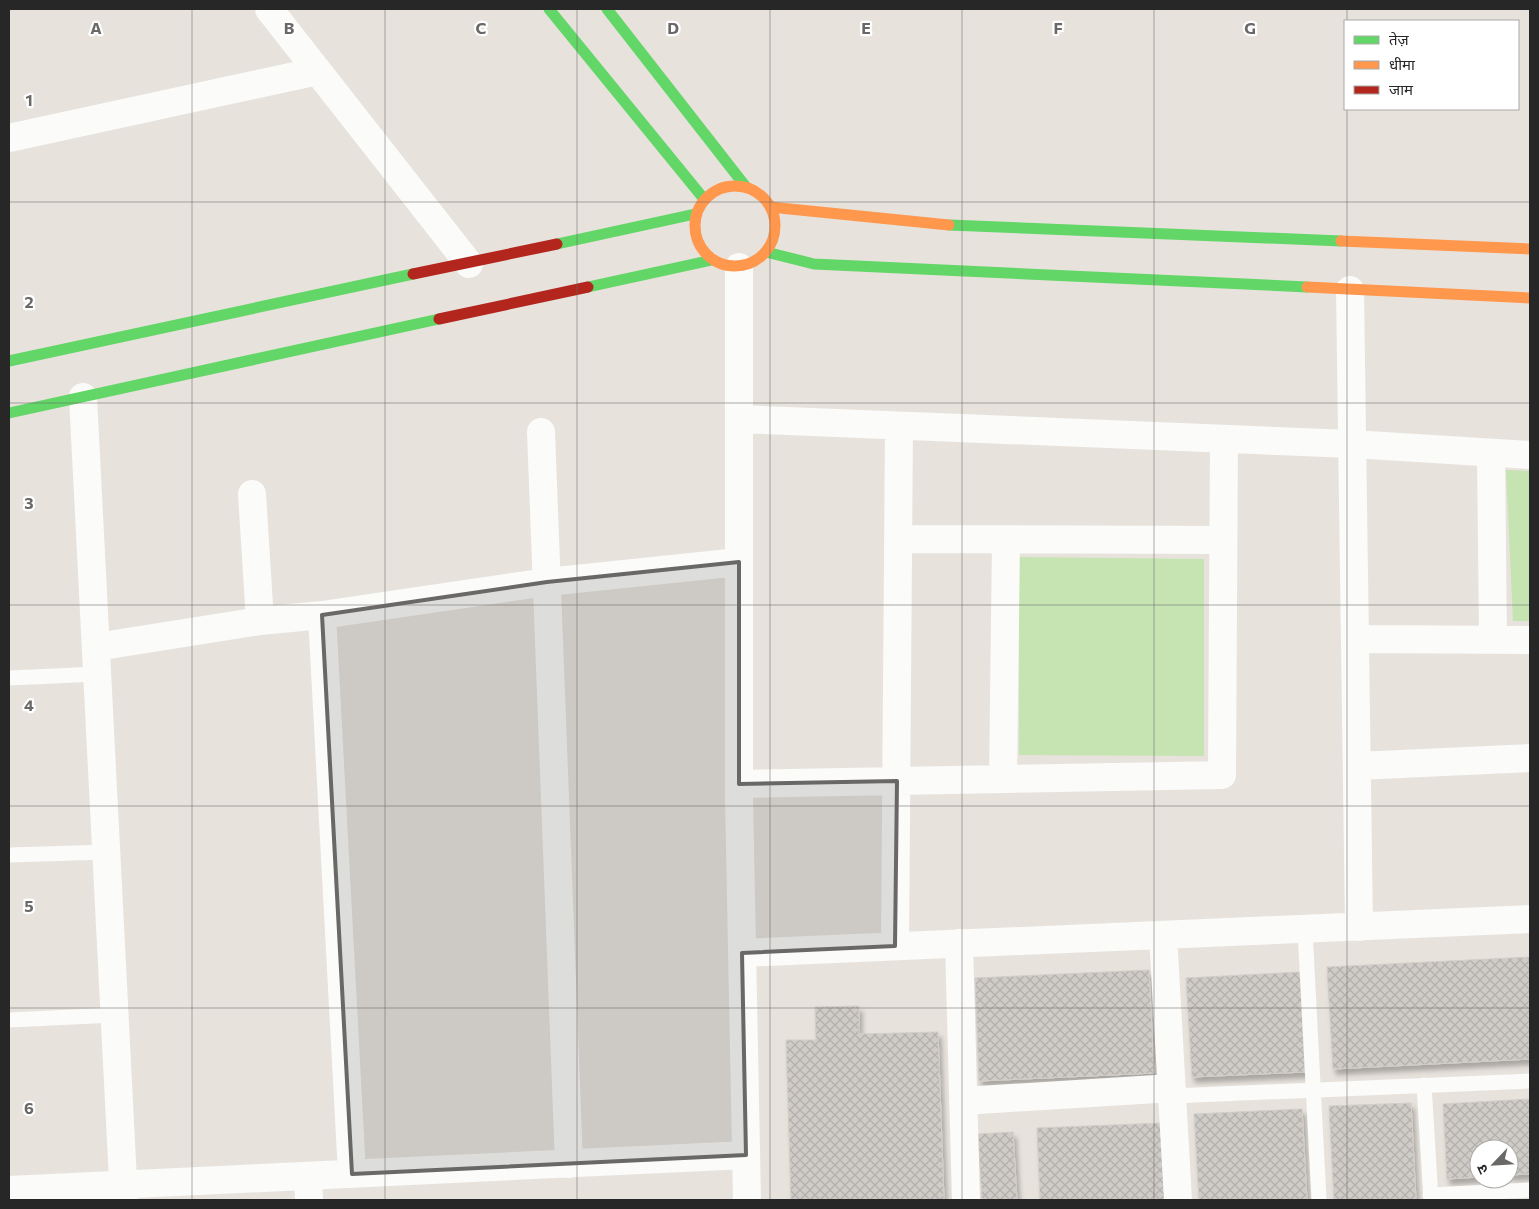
<svg xmlns="http://www.w3.org/2000/svg" width="1539" height="1209" font-family="Commissioner,'Noto Sans Devanagari',sans-serif">
<style>
.green{fill:#c6e4b2}
.building{fill:url(#building-cross-hatch);stroke:#d2cec8;filter:url(#shadow)}
.lines{fill:none;stroke-linecap:round;stroke-linejoin:round}
.lane{stroke:#fbfbfa;stroke-width:15}
.street{stroke:#fbfbfa;stroke-width:28}
.fast{stroke:#63d668;stroke-width:11}
.slow{stroke:#ff974d;stroke-width:11}
.jam{stroke:#b3261e;stroke-width:11}
.marked{fill:#6a6866;fill-opacity:0.2;stroke:#6a6866;stroke-width:4;stroke-linejoin:round}
.grid{fill:none;stroke:#6a6866;stroke-width:1;stroke-opacity:0.55}
.grid-label{font-size:16px;text-anchor:middle;font-weight:bold;fill:#6a6866;stroke:#fff;stroke-width:4.5;stroke-linejoin:round;paint-order:stroke}
</style>
<defs>
<pattern id="building-cross-hatch" width="8" height="8" patternUnits="userSpaceOnUse" patternTransform="scale(1.25)"><rect width="8" height="8" fill="#cfccc8"/><path d="M0 0l8 8M0 8l8-8" fill="none" stroke="#b2afac"/></pattern>
<filter id="shadow"><feDropShadow dx="3" dy="5.5" stdDeviation="2.5" flood-color="#0004"/></filter>
</defs>
<rect width="100%" height="100%" fill="#e7e2dc"/>
<path class="green" d="M1506 470 1530 471V621H1513Z
M1019 557 1204 559V756L1019 755Z"/>
<path class="building" d="M1530 957V1059L1333 1069 1327 967Z
M1149 970 1154 1073 979 1081 975 978Z
M1300 972 1305 1072 1192 1077 1186 978Z
M859 1006V1034L938 1032 944 1200H791L786 1040H816L815 1007Z
M1530 1099V1174L1509 1175V1149H1479V1177L1447 1179 1443 1104Z
M1411 1103 1416 1200H1334L1329 1106Z
M1302 1109 1307 1200H1199L1194 1114Z
M1162 1123 1165 1200H1040L1037 1128Z
M1013 1132 1017 1200H982L978 1134Z"/>
<g class="lines">
<path class="lane" d="M9 678 98 674
M9 855 107 852
M1305 929 1319 1200
M9 1020 115 1015
M1424 1085 1431 1200
M1172 1096 1530 1081
M1430 1195 1530 1190"/>
<path class="street" d="M269 9 469 264
M9 138 318 71
M739 267V797L747 1200
M1350 290 1359 927
M83 397 124 1200
M739 419 1352 444 1530 455
M541 432 569 1164
M1491 453 1493 640
M252 494 260 621
M899 539 1223 540
M322 615 352 1174
M1355 639 1530 640
M96 647 260 621 322 615 547 582 739 562
M1357 766 1530 758
M1003 779 1006 540
M739 784 1222 775 1224 439
M1163 935 1178 1200
M959 943 966 1200
M895 946 899 426
M742 953 1530 919
M963 1101 1172 1088
M308 1176 309 1200
M9 1190 746 1155"/>
<path class="fast" d="M549 9 704 199
M607 9 746 187
M949 225 1341 241
M557 244 695 214
M766 252 814 264 1307 287
M588 287 712 260
M9 361 413 274
M9 413 439 319"/>
<path class="slow" d="M695 226a40 40 0 1 1 80 0a40 40 0 1 1-80 0Z
M770 207 949 225
M1341 241 1530 249
M1307 287 1530 298"/>
<path class="jam" d="M413 274 557 244
M439 319 588 287"/>
</g>
<path class="marked" d="M739 562V784L897 781 895 946 742 953 746 1155 352 1174 322 615 547 582Z"/>
<path class="grid" d="M192 9V1200M385 9V1200M577 9V1200M770 9V1200M962 9V1200M1154 9V1200M1347 9V21M1347 109V1200M9 202H1530M9 403H1530M9 605H1530M9 806H1530M9 1008H1530"/>
<g class="grid-label">
<text x="96" y="34">A</text>
<text x="289" y="34">B</text>
<text x="481" y="34">C</text>
<text x="673" y="34">D</text>
<text x="866" y="34">E</text>
<text x="1058" y="34">F</text>
<text x="1250" y="34">G</text>
<text x="29" y="106">1</text>
<text x="29" y="308">2</text>
<text x="29" y="509">3</text>
<text x="29" y="711">4</text>
<text x="29" y="912">5</text>
<text x="29" y="1114">6</text>
</g>
<rect width="1539" height="1209" fill="none" stroke="#272727" stroke-width="20"/>
<rect x="1344" y="20" width="175" height="90" fill="#ffffff" stroke="#a9a9a9"/>
<rect x="1354" y="36" width="25" height="8" fill="#63d668" stroke="#a9a9a9"/>
<text x="1389" y="45" font-size="15" fill="#272727">तेज़</text>
<rect x="1354" y="61" width="25" height="8" fill="#ff974d" stroke="#a9a9a9"/>
<text x="1389" y="70" font-size="15" fill="#272727">धीमा</text>
<rect x="1354" y="86" width="25" height="8" fill="#b3261e" stroke="#a9a9a9"/>
<text x="1389" y="95" font-size="15" fill="#272727">जाम</text>
<g transform="translate(1494 1164) rotate(245)"><circle r="24" fill="#ffffff" stroke="#a9a9a9"/>
<path d="M0-4L9 19L0 12L-9 19Z" fill="#6a6866"/>
<text y="-8" font-size="14" font-weight="bold" text-anchor="middle" fill="#272727">उ</text>
</g>
</svg>
